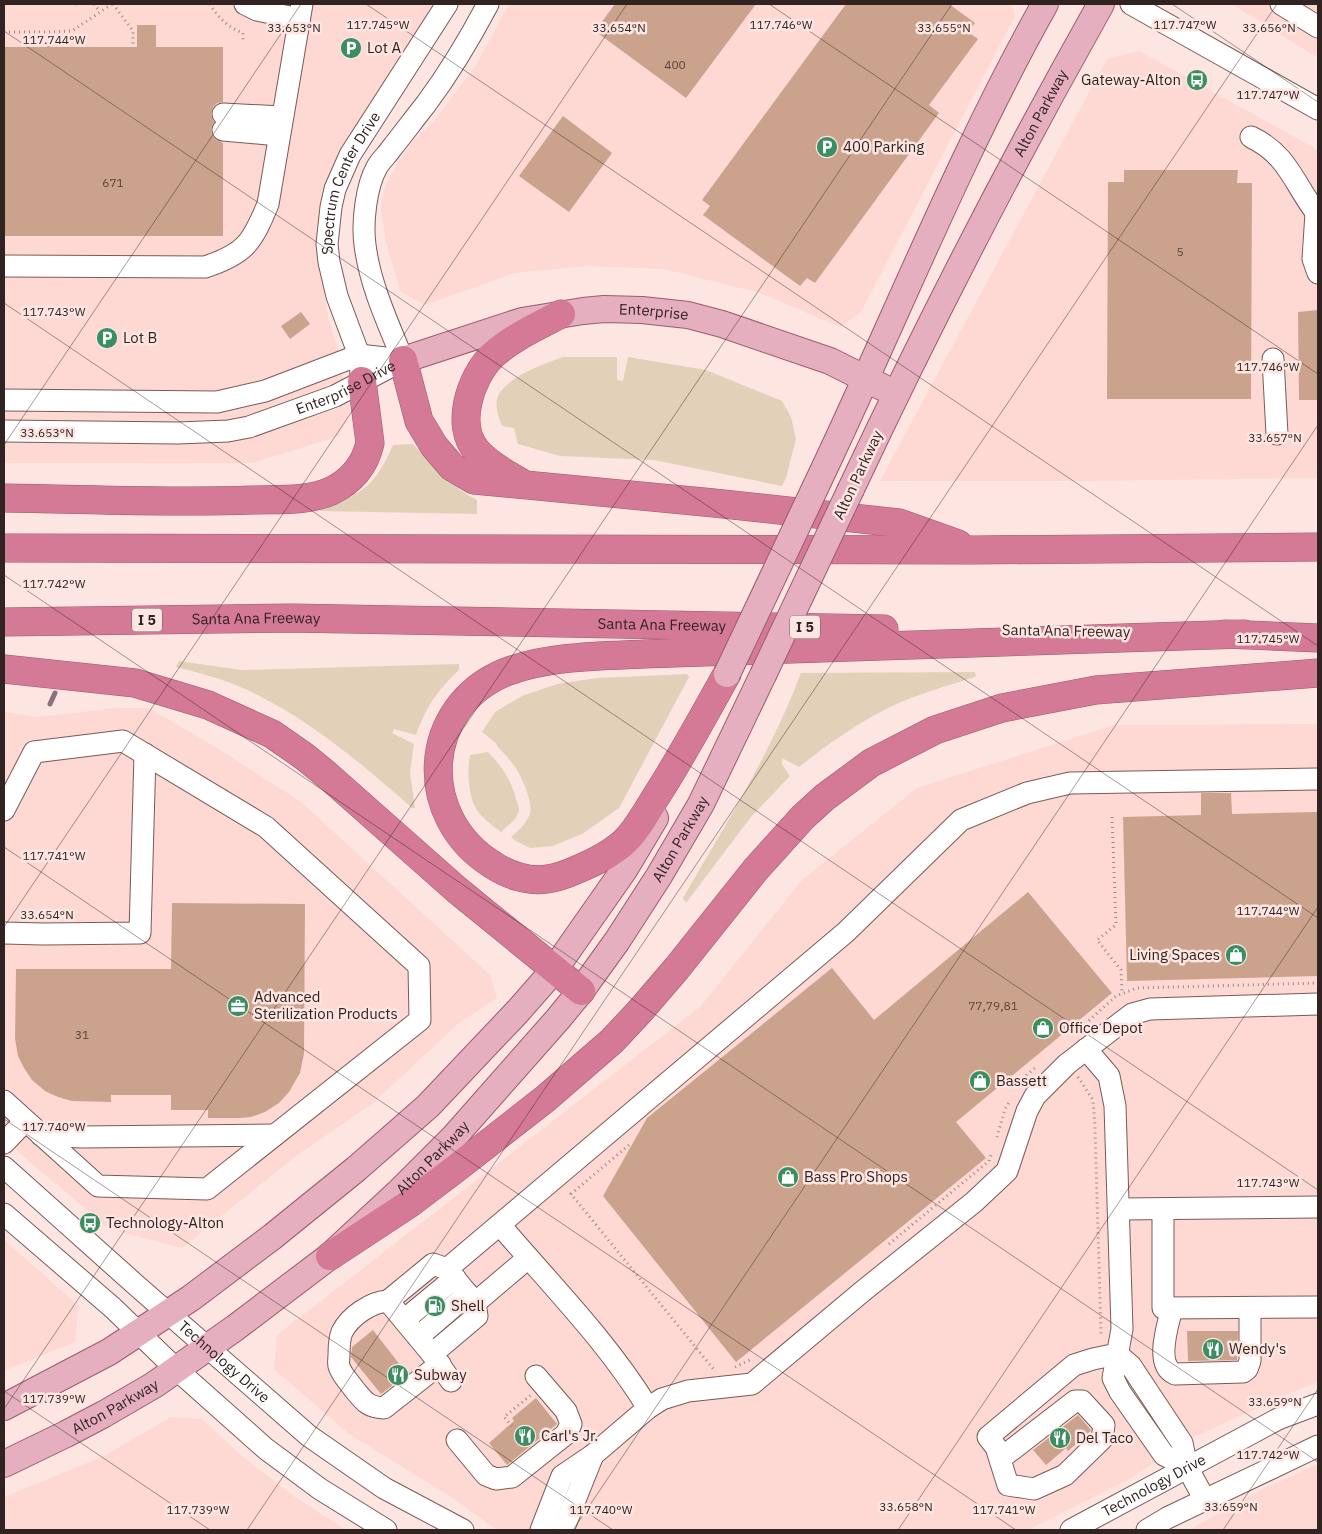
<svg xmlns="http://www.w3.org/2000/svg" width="1322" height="1534" font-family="'IBM Plex Sans',sans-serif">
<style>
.built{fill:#fed8d3}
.green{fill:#e2d1b8}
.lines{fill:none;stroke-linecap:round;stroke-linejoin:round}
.stream{stroke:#8d6f82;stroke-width:5}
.building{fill:#cba38c}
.minor-casing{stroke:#7b5a56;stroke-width:23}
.major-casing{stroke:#9b5b6d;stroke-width:28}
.highway-casing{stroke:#9b5b6d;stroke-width:29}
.path{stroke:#9c8886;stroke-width:3;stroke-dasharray:1 4;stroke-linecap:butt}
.minor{stroke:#fff;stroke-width:21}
.major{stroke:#e5afc0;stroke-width:26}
.highway{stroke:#d47996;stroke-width:28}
.major-bridge-casing{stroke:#9b5b6d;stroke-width:28;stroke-linecap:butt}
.major-bridge{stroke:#e5afc0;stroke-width:26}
.ticks{fill:none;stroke:#312321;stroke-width:1;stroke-opacity:0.45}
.labels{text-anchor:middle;stroke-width:5;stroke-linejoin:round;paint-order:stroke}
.number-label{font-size:12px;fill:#58433c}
.shield{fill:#fde5e2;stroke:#6e5d5b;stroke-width:1}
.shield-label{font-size:14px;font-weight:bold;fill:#312321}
.poi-label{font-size:15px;fill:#312321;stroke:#fde5e2;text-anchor:start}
.street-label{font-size:15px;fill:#312321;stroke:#fde5e2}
.ticks-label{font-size:12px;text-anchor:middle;fill:#312321;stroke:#fde5e2;stroke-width:5;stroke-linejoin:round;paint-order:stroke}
</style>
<rect width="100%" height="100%" fill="#fde5e2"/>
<path class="built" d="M4 4H448L329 198 316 245 329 321 337 346 350 414 339 436 252 463H4Z
M509 4H1012L1015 16 861 312 840 327 760 293 664 269 587 266 514 273 425 305 401 292 386 243 381 209 385 187 399 161 412 142 435 120 476 65Z
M1232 4H1318V58Z
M1139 51 1318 150V478L1080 481H880L1107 59Z
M117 708H149L225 753 301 802 490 975 497 998 459 1023 372 1104 297 1155 182 1248 110 1229 26 1159 4 1137V712L38 717Z
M1318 724V1382L1293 1392 1198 1435 1126 1481 1028 1530H503L494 1528 456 1500 349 1434 274 1369 277 1335 701 1006 802 880 917 788 1114 725Z
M4 1240 81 1308 78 1310 75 1342 4 1371Z
M171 1417 202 1419 243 1457 295 1497 346 1530H4V1497L104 1456Z
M1318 1464V1530H1189L1261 1490Z"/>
<path class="green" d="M563 357H617V380L623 381 628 357 706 370 782 401 791 417 796 439 786 478 782 486 654 460 560 456 518 444 514 428 502 426C499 418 495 408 497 399 504 377 544 364 563 357Z
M413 444C433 465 451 487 477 500V514L320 511 321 508C363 494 375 486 393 445Z
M179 661 241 670 459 664V670C437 691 427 705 416 735L394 729 392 733 414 744 410 773 415 808H412C361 763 308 718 245 689 224 679 199 673 176 667Z
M975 672 976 676 972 678C943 687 915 695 888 708 856 724 827 745 799 767L782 758V764L790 776 750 818 686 903 683 898C725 825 771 753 801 673Z
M687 674 689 677 619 808 582 834 553 846 530 848 516 841 511 837C518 831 525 825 529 816 535 805 521 774 513 764 508 758 503 752 497 746L496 743 482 732 495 712 522 696 557 684 597 678Z
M488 752C501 765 509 777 515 795 516 800 519 806 519 811 517 820 507 826 501 832 492 825 483 819 477 810 468 797 467 770 470 755Z"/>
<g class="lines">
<path class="stream" d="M50 704 55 693"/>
</g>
<path class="building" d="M615 4H756L686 98 595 31Z
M846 4H949L975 23 968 32 978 39 929 105 939 113 815 283 807 278 800 286 703 215 710 206 702 200Z
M137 25H156V47H223V102L217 103 213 107 211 114 214 122 211 128 212 135 216 140 223 143V236H4V47H137Z
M563 116 612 153 569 212 519 176Z
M1124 170H1238L1237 183H1252L1251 399H1107L1108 182H1124Z
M1318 310V400H1299L1298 312Z
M301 312 310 324 290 339 281 326Z
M1201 793H1231L1232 814 1318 812V976L1127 981 1123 817 1201 815Z
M1028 892 1112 993 956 1122 986 1158 736 1362 603 1196 647 1118 832 968 874 1020Z
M172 903 305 904 304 1054 302 1063 300 1073 289 1092 279 1103 265 1112 251 1117 240 1118H208V1110H171V1095H111V1102L72 1101 58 1097 45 1091 32 1080 24 1068 18 1056 15 1039 16 969H171Z
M373 1330 407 1374 381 1394 351 1357 352 1347Z
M1187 1331H1238L1237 1360 1188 1361Z
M536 1398 557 1424 507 1465 489 1443 514 1421 512 1418Z
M1078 1415 1091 1430 1090 1432 1068 1451 1066 1448 1046 1465 1033 1450Z"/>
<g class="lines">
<g class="minor-casing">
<g id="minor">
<path d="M245 4 257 10 299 19"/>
<path d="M1131 4 1318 109"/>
<path d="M1281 4 1318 27"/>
<path d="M223 114 282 117"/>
<path d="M223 130 279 135"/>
<path d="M1251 137C1289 155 1294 185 1318 215"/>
<path d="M1316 213 1313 259 1318 273"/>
<path d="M4 266 205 267C245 254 252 243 268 204L302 4"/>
<path d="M1273 359 1277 434"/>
<path d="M403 360C388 323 370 285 365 245 362 223 366 186 377 167 381 160 387 155 391 149 403 134 414 119 426 104 449 73 470 38 488 4"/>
<path id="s1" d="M362 381 359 355 337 296 329 262 327 244 331 207 335 189 350 155 447 4"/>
<path d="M4 400 217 402 265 391 359 355 403 360"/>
<path id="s2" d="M4 431 178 433 228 431 249 427 335 396 403 360"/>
<path d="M4 810 34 752 123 741 266 827 419 966 420 1020 207 1189 98 1186 4 1101"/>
<path d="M4 933 43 934 140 933 145 754"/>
<path d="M1086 1049 1109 1076 1115 1106 1122 1329 1113 1378 1120 1392 1164 1455 1187 1467"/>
<path d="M41 1135 81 1137 275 1135"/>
<path d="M4 1143 25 1121"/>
<path id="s3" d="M4 1167 137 1286 309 1436 384 1488 463 1530"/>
<path d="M1120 1209 1318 1207"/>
<path d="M1163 1209V1308L1318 1307"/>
<path d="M4 1214 113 1308 176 1369 266 1449 320 1489 386 1530"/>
<path d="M500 1225C551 1285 607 1341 648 1408"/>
<path d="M447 1269 846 932 961 820 1027 793 1070 783 1318 779"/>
<path d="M388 1301C371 1302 350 1316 342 1332 339 1339 339 1347 339 1355 339 1358 338 1363 339 1366 341 1374 349 1382 354 1389 364 1401 367 1407 384 1408L440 1364"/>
<path d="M1172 1308C1168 1325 1154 1365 1175 1374L1243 1372 1247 1369 1250 1361V1309"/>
<path d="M404 1320 455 1278"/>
<path d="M418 1337 468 1294"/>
<path d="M432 1354 388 1301 433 1264 447 1269 475 1303 528 1258"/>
<path d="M1117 1354 1131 1366 1182 1443 1187 1467 1205 1500"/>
<path d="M451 1381 432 1354 477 1316 475 1303"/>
<path d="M457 1440 486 1475 496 1479 512 1477 566 1434 571 1424 566 1411 536 1376"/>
<path d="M1000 1459 1075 1401H1082L1104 1425 1102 1439 1065 1475 1034 1489 1008 1485 996 1447 988 1437 1074 1365 1093 1359 1117 1354"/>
<path d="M541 1530 562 1476 593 1455 648 1408 662 1399 688 1391 752 1384 863 1291 974 1202 1007 1171 1027 1111 1035 1096 1067 1064 1132 1014 1150 1009 1318 1004"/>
<path d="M563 1530 593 1455"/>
<path id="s4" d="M1071 1530 1278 1419 1318 1404"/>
<path d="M1147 1530 1167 1518 1318 1446"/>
</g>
</g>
<g class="major-casing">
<g id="major">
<path id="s5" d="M403 360 522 321 583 311 604 309 642 310 688 315 722 324 830 361 882 387"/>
<path d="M816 486C893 325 958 159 1045 4"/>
<path id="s6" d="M851 489C928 325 1012 162 1101 4"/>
<path d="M4 1407 109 1352 191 1298 272 1237 356 1169 428 1106 518 1011 554 970 624 870 655 818"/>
<path id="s7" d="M4 1464 66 1434 104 1414 154 1385 235 1328 330 1256 401 1190 453 1138 558 1019 581 991 617 941 659 876 701 804 763 675"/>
</g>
</g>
<g class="highway-casing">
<g id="highway">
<path d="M403 360 419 421 434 446 452 467 474 480 714 503 899 523 958 544"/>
<path d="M520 482C505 473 488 464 477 451 454 425 471 377 492 356 511 338 538 326 561 314"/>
<path d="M4 498C86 499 169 503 252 500 277 499 307 502 331 491 352 481 365 465 370 443L362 381"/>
<path d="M4 548 975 550 1318 547"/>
<path id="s8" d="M4 622 291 618 884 629"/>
<path d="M1225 634 1318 638"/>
<path d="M4 669 135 683 208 705 272 734 305 757 327 775 457 890 581 991"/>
<path d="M727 674C704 715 682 756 657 795 646 812 637 831 622 844 610 854 597 861 583 867 571 872 560 878 547 879 529 882 508 875 493 865 416 818 420 707 506 672 548 656 600 656 644 654L1244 634"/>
<path d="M330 1256 409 1204 454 1170 545 1099 612 1041 641 1010 677 968 756 869 803 817 825 797 871 763 935 730 1002 708 1096 690 1318 673"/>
</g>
</g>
<path class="path" d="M76 4H79
M94 4 100 12
M113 4 133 31V47
M210 4C217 17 229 28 243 33V40
M4 32H50L72 31 112 4
M49 47 50 32
M1112 817 1116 925 1097 940 1121 970 1122 992
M1074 1034 1116 996 1137 988 1318 983
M1078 1077 1093 1100 1095 1127 1101 1334
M1020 1083 1023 1078 1035 1068
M997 1137 1005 1109 1010 1101
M629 1145 571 1194 715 1371
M889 1244 989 1161 991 1155
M735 1367 752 1359
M512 1426 504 1417 531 1395"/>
<use href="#minor" class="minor"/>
<use href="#major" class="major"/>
<use href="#highway" class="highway"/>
<g class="major-bridge-casing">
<path id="major-bridge" d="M727 674 816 486
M763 675 851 489"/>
</g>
<use href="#major-bridge" class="major-bridge"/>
</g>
<path class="ticks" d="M366 4 1318 646M769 4 1318 374M1172 4 1318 102M4 31 1318 918M4 303 1318 1190M4 445 301 4M4 575 1318 1462M4 847 1016 1530M4 927 627 4M4 1119 613 1530M4 1391 210 1530M4 1409 952 4M247 1530 1277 4M573 1530 1318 425M898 1530 1318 907M1223 1530 1318 1389"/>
<defs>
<g id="parking-disc" transform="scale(1.125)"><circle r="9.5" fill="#3b8e61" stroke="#fde5e2"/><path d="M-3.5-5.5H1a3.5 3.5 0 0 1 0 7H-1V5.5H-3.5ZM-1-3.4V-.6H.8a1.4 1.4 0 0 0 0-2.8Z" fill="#fff"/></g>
<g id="bus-disc" transform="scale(1.125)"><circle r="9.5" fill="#3b8e61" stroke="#fde5e2"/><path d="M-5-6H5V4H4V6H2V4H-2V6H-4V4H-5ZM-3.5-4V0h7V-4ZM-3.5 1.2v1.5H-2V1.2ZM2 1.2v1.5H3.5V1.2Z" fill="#fff"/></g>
<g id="shop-disc" transform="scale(1.125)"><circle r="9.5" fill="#3b8e61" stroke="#fde5e2"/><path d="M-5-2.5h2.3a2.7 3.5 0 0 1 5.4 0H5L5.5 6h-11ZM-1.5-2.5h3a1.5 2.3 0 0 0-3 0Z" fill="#fff"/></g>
<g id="office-disc" transform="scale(1.125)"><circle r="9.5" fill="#3b8e61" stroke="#fde5e2"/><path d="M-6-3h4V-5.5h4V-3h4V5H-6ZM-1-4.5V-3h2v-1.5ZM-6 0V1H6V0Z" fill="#fff"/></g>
<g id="fuel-disc" transform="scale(1.125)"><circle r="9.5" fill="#3b8e61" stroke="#fde5e2"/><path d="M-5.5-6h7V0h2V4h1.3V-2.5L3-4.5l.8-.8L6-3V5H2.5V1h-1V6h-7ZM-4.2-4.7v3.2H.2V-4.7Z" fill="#fff"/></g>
<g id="restaurant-disc" transform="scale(1.125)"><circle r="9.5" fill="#3b8e61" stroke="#fde5e2"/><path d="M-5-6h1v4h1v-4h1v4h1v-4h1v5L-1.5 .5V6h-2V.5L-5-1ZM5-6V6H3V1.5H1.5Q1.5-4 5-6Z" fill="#fff"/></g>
</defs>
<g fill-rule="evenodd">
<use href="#parking-disc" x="351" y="48"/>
<use href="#bus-disc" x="1197" y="80"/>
<use href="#parking-disc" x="827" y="147"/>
<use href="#parking-disc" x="107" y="338"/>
<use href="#shop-disc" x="1236" y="955"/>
<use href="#office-disc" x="238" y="1006"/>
<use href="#shop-disc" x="1043" y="1028"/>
<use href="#shop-disc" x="980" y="1081"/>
<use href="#shop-disc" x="788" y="1177"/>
<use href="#bus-disc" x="90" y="1223"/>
<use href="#fuel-disc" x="435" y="1306"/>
<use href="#restaurant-disc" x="1213" y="1349"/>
<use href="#restaurant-disc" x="398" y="1375"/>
<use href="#restaurant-disc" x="525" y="1436"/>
<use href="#restaurant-disc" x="1060" y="1438"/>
</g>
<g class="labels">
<g class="number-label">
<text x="675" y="69">400</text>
<text x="113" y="187">671</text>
<text x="1180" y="256">5</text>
<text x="993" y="1010">77,79,81</text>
<text x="82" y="1039">31</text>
</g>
<g class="shield">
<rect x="132" y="608.5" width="30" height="23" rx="4"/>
<rect x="790" y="615.5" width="30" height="23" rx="4"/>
</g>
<g class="shield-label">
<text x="147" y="625">I 5</text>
<text x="805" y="632">I 5</text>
</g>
<g class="poi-label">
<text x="367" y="53">Lot A</text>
<text x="1181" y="85" text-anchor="end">Gateway-Alton</text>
<text x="843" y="152">400 Parking</text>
<text x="123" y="343">Lot B</text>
<text x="1220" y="960" text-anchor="end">Living Spaces</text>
<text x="254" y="1002">Advanced<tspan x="254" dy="17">Sterilization Products</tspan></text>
<text x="1059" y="1033">Office Depot</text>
<text x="996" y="1086">Bassett</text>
<text x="804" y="1182">Bass Pro Shops</text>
<text x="106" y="1228">Technology-Alton</text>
<text x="451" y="1311">Shell</text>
<text x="1229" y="1354">Wendy's</text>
<text x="414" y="1380">Subway</text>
<text x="541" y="1441">Carl's Jr.</text>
<text x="1076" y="1443">Del Taco</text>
</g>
<g class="street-label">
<text dy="5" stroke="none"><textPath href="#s6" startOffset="421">Alton Parkway</textPath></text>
<text dy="5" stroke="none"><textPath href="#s1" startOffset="208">Spectrum Center Drive</textPath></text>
<text dy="5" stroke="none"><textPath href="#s5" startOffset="258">Enterprise</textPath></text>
<text dy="5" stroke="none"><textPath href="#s2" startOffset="350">Enterprise Drive</textPath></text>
<text transform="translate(858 475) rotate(-65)" y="5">Alton Parkway</text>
<text dy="5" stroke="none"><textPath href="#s8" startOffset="252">Santa Ana Freeway</textPath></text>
<text dy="5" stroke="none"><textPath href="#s8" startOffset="658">Santa Ana Freeway</textPath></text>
<text transform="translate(1066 631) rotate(1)" y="5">Santa Ana Freeway</text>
<text dy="5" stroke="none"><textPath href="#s7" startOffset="935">Alton Parkway</textPath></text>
<text dy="5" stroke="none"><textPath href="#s7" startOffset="530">Alton Parkway</textPath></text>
<text dy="5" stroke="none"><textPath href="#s3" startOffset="294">Technology Drive</textPath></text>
<text dy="5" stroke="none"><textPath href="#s7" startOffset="125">Alton Parkway</textPath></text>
<text dy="5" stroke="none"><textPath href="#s4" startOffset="94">Technology Drive</textPath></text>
</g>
</g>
<g class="ticks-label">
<text x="781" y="29">117.746°W</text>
<text x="378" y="29">117.745°W</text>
<text x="1185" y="29">117.747°W</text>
<text x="294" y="32">33.653°N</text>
<text x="619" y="32">33.654°N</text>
<text x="944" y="32">33.655°N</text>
<text x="1269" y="32">33.656°N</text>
<text x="54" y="44">117.744°W</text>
<text x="1268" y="99">117.747°W</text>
<text x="54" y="316">117.743°W</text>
<text x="1268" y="371">117.746°W</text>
<text x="47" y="437">33.653°N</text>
<text x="1275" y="442">33.657°N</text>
<text x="54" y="588">117.742°W</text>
<text x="1268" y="643">117.745°W</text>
<text x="54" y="860">117.741°W</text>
<text x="1268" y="915">117.744°W</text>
<text x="47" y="919">33.654°N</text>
<text x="54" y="1131">117.740°W</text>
<text x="1268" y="1187">117.743°W</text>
<text x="54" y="1403">117.739°W</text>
<text x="1275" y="1406">33.659°N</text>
<text x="1268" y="1459">117.742°W</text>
<text x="906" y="1511">33.658°N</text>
<text x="1231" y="1511">33.659°N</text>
<text x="198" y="1514">117.739°W</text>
<text x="601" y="1514">117.740°W</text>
<text x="1004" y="1514">117.741°W</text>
</g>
<rect width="1322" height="1534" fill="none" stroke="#312321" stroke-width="10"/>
</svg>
